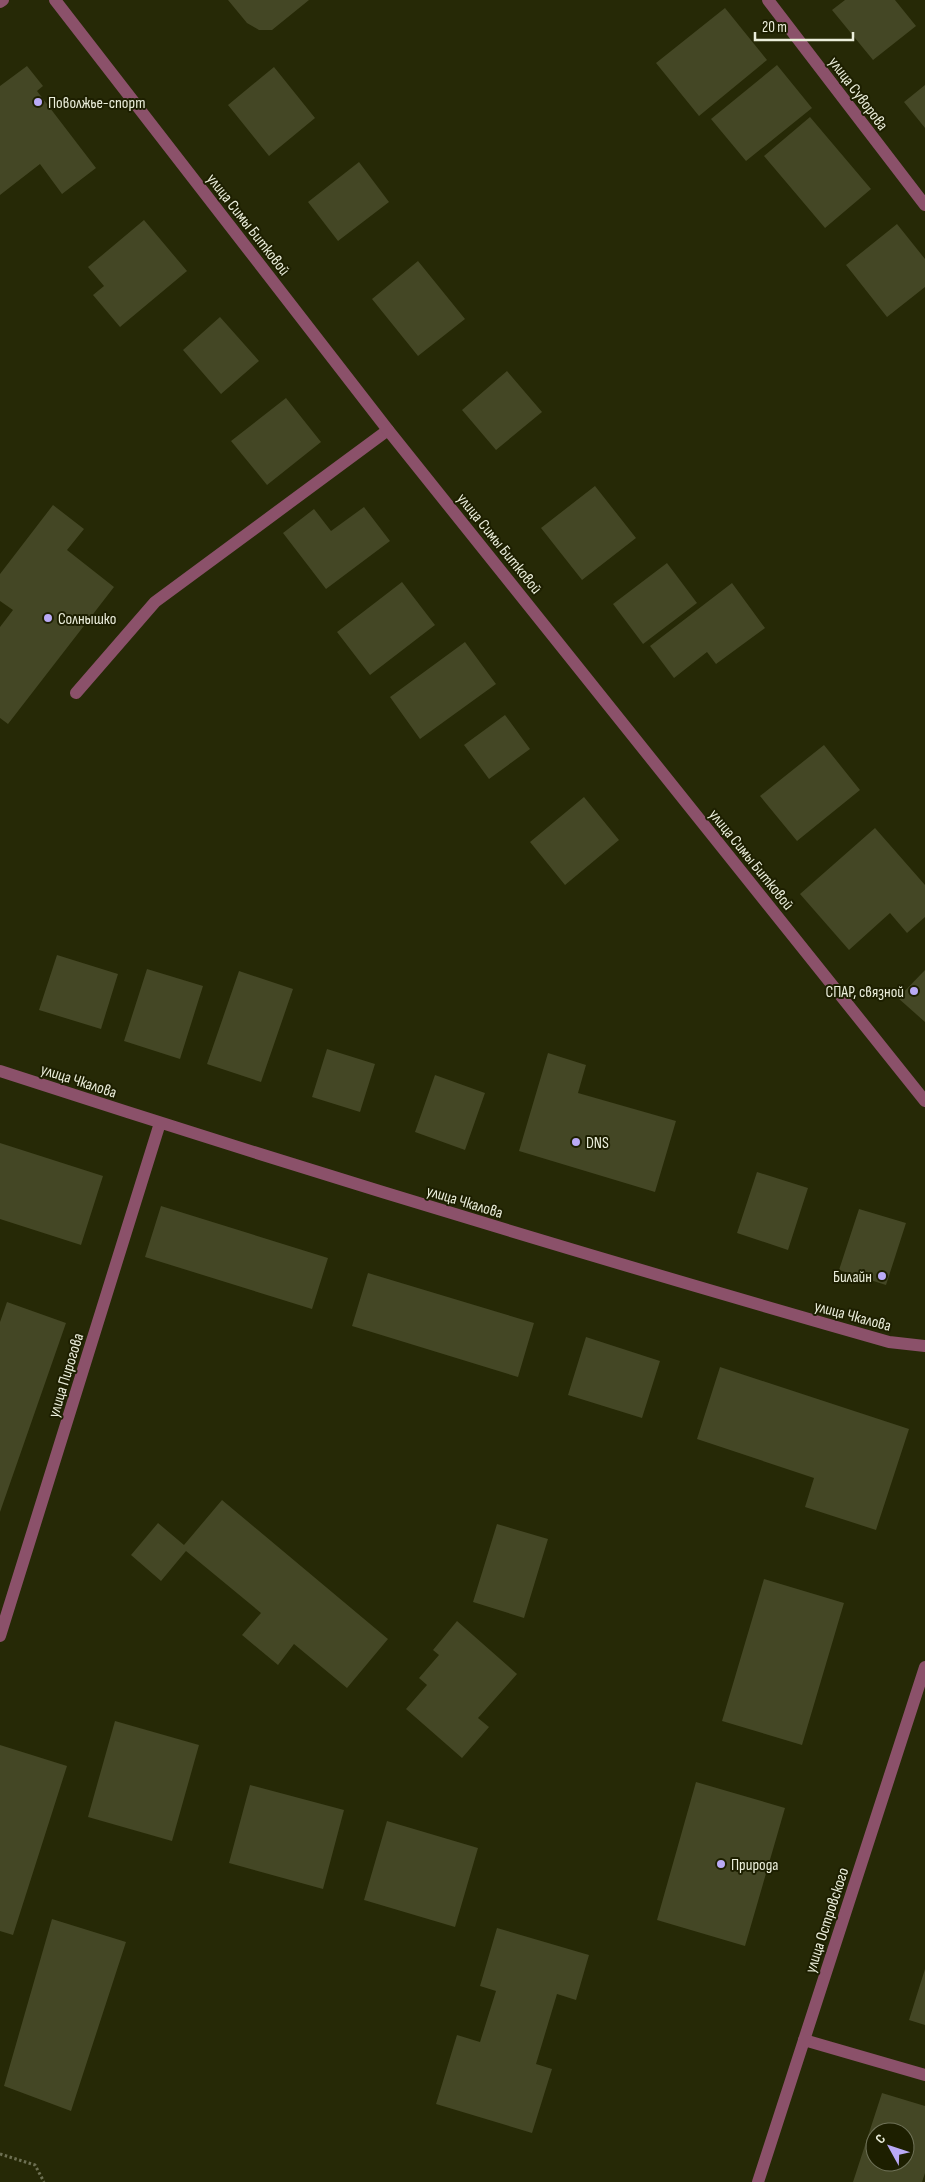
<svg xmlns="http://www.w3.org/2000/svg" width="925" height="2182" font-family="'Sofia Sans Condensed',sans-serif">
<style>
.building{fill:#444725;fill-rule:evenodd}
.lines{fill:none;stroke-linecap:round;stroke-linejoin:round}
.path{stroke:#6d7053;stroke-width:3;stroke-dasharray:2.5 2.5;stroke-linecap:butt}
.service{stroke:#8b516a;stroke-width:12}
.minor{stroke:#8b516a;stroke-width:12}
.tertiary{stroke:#8b516a;stroke-width:12}
.poi-dot{fill:#baaaf6;stroke:#1d1f00;stroke-width:2}
.labels{text-anchor:middle;stroke-width:4;stroke-linejoin:round;paint-order:stroke}
.street-label{font-size:16px;fill:#ebeedb;stroke:#1d1f00}
.poi-label{font-size:16px;fill:#ebeedb;stroke:#1d1f00;text-anchor:start}
</style>
<rect width="100%" height="100%" fill="#262906"/>
<path class="building" d="M228 0H309L272 30H259L247 23Z
M845 0H895L916 26 873 60 832 10Z
M725 8 767 60 699 116 656 63Z
M777 65 812 108 746 161 711 119Z
M27 66 43 86 37 91 96 168 62 194 40 164 0 195V86Z
M274 67 315 118 269 156 228 105Z
M925 85V128L904 102Z
M810 117 871 189 825 228 764 156Z
M359 162 389 202 338 241 308 202Z
M144 220 187 271 120 327 93 295 104 286 88 267Z
M897 224 925 259V287L887 317 846 265Z
M418 261 465 319 418 356 372 299Z
M220 317 259 361 221 394 183 350Z
M507 371 542 412 496 450 462 410Z
M286 398 321 442 267 485 231 441Z
M595 486 636 538 582 580 541 528Z
M53 505 84 529 67 550 114 587 8 724 0 718V627L13 610 0 601V574Z
M364 507 390 541 326 589 283 533 314 509 331 531Z
M667 563 697 603 643 644 613 604Z
M402 582 435 625 370 675 337 632Z
M732 583 765 628 716 664 707 652 674 678 650 646Z
M465 642 496 684 420 739 390 697Z
M505 715 530 749 489 779 464 745Z
M824 745 860 790 797 841 760 796Z
M584 797 619 840 565 885 530 842Z
M875 828 925 885V917L907 933 890 913 849 950 800 894Z
M57 955 118 974 101 1029 39 1010Z
M147 969 203 986 180 1059 124 1041Z
M925 970V1022L898 998Z
M239 971 293 989 261 1082 207 1064Z
M327 1049 375 1064 360 1112 312 1097Z
M548 1053 586 1065 578 1093 676 1121 655 1192 519 1151Z
M435 1075 485 1093 465 1150 415 1132Z
M0 1143 103 1176 81 1245 0 1219Z
M757 1172 808 1188 788 1250 737 1233Z
M161 1206 328 1258 312 1309 145 1257Z
M859 1209 906 1223 886 1285 839 1270Z
M368 1273 534 1323 518 1377 352 1326Z
M7 1302 66 1323 0 1512V1322Z
M586 1337 660 1361 642 1418 568 1395Z
M720 1367 909 1429 876 1530 805 1507 814 1478 697 1439Z
M222 1500 388 1639 347 1688 294 1644 278 1665 242 1635 261 1613 186 1551 161 1581 131 1555 158 1523 184 1545Z
M497 1524 548 1539 524 1618 473 1602Z
M764 1579 844 1603 802 1745 722 1721Z
M457 1621 517 1674 478 1718 489 1727 462 1758 406 1709 427 1685 419 1678 439 1655 433 1650Z
M115 1721 199 1745 172 1841 88 1817Z
M0 1745 67 1766 13 1935 0 1931Z
M696 1782 785 1808 745 1946 657 1920Z
M250 1785 344 1810 323 1889 229 1863Z
M387 1821 478 1848 455 1927 364 1900Z
M52 1919 126 1942 71 2111 4 2086Z
M497 1928 589 1955 576 2000 557 1994 536 2064 552 2069 532 2133 436 2104 457 2035 480 2042 496 1991 480 1986Z
M925 1969V2025L909 2020Z
M882 2093 925 2106V2173L922 2182H853ZM875 2132H905V2162H875Z"/>
<g class="lines">
<path class="path" d="M0 2154 35 2165 44 2182"/>
<path class="service" d="M76 693 155 602 388 430
M804 2040 925 2075"/>
<path class="minor" d="M768 0 925 205
M0 2 3 0
M0 1071C295 1167 591 1257 889 1342L925 1346
M0 1636 160 1123"/>
<path class="tertiary" d="M55 0 388 430 925 1101
M758 2182 925 1667"/>
</g>
<g class="poi-dot">
<circle cx="38" cy="102" r="5"/>
<circle cx="48" cy="618" r="5"/>
<circle cx="914" cy="991" r="5"/>
<circle cx="576" cy="1142" r="5"/>
<circle cx="882" cy="1276" r="5"/>
<circle cx="721" cy="1864" r="5"/>
</g>
<g class="labels">
<g class="street-label">
<text transform="translate(859 93) rotate(53)" y="6">улица Суворова</text>
<text transform="translate(249 224) rotate(52)" y="6">улица Симы Битковой</text>
<text transform="translate(500 543) rotate(51)" y="6">улица Симы Битковой</text>
<text transform="translate(752 859) rotate(51)" y="6">улица Симы Битковой</text>
<text transform="translate(79 1080) rotate(18)" y="6">улица Чкалова</text>
<text transform="translate(465 1201) rotate(17)" y="6">улица Чкалова</text>
<text transform="translate(853 1315) rotate(15)" y="6">улица Чкалова</text>
<text transform="translate(65 1375) rotate(-73)" y="6">улица Пирогова</text>
<text transform="translate(826 1920) rotate(-72)" y="6">улица Островского</text>
</g>
<g class="poi-label">
<text x="48" y="108">Поволжье-спорт</text>
<text x="58" y="624">Солнышко</text>
<text x="904" y="997" text-anchor="end">СПАР, связной</text>
<text x="586" y="1148">DNS</text>
<text x="872" y="1282" text-anchor="end">Билайн</text>
<text x="731" y="1870">Природа</text>
</g>
</g>
<g transform="translate(890 2147) rotate(310)"><circle r="24" fill="#1d1f00" stroke="#6f7258"/>
<path d="M0-4L9 19L0 12L-9 19Z" fill="#baaaf6"/>
<text y="-8" font-size="14" font-weight="bold" text-anchor="middle" fill="#ebeedb">С</text>
</g>
<path d="M755 32v8h98v-8" fill="none" stroke="#ebeedb" stroke-width="2.5"/>
<text x="762" y="32" font-size="15" fill="#ebeedb" stroke="#1d1f00" stroke-width="4" paint-order="stroke">20 m</text>
</svg>
